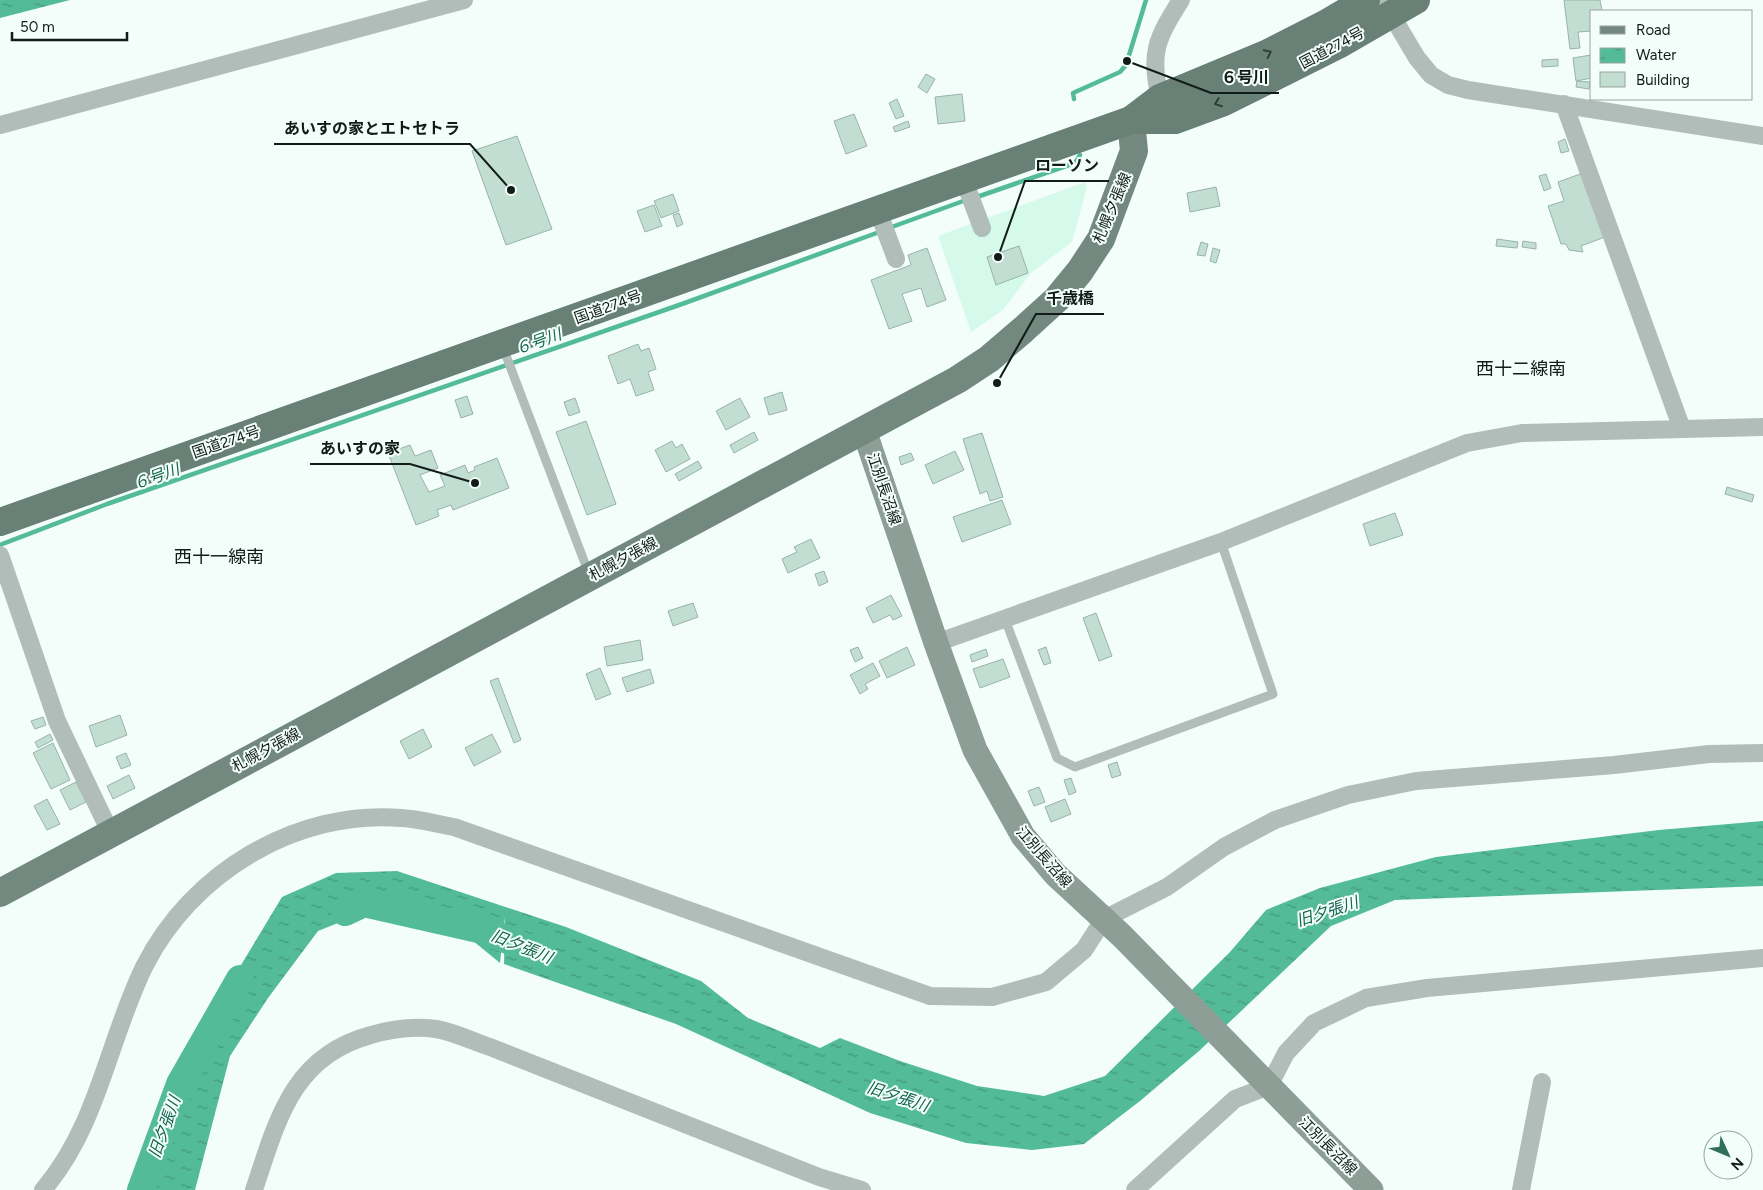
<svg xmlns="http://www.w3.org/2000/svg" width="1763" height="1190" font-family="Figtree,'Noto Sans JP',sans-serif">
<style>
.built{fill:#d5faeb}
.water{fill:url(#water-ripples)}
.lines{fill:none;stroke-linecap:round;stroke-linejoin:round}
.stream{stroke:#53bb98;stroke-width:4.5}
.river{stroke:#53bb98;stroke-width:28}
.building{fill:#c2ddd2;stroke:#99b3a9}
.service{stroke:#b1bdb8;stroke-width:9}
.minor{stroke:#b1bdb8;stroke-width:18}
.secondary{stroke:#8d9e97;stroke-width:25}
.primary{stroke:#738980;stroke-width:28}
.trunk{stroke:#688076;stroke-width:28}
.oneway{stroke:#2f3e38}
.labels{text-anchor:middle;stroke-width:4;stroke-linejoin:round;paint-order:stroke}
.street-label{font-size:15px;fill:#111b17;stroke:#f3fefa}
.water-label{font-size:16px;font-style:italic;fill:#13654e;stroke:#f3fefa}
.quarter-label{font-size:18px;fill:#111b17;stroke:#f3fefa}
.leader{fill:none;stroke:#111b17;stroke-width:2}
.callout-dot{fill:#111b17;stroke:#f3fefa;stroke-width:2}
.callout-label{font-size:16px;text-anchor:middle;font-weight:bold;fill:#111b17;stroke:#f3fefa;stroke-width:4;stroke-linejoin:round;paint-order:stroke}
</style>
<defs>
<pattern id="water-ripples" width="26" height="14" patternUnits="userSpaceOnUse" patternTransform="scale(1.25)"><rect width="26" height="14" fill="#53bb98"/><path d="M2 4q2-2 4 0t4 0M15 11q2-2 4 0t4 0" fill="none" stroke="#43977b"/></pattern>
</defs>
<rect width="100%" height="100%" fill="#f3fefa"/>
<path class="built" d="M1085 182 1087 187 1072 242 1031 273 1003 310 971 332 938 236Z"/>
<path class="water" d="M0 0H70L0 18Z
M1763 821V886L1395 900 1331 926 1199 1051 1140 1101 1084 1144 1032 1150 966 1143 870 1113 676 1024 504 964 505 917 500 963 433 908 393 901 318 931 268 998 230 1056 195 1190H136L167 1142 197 1079 235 975 282 897 336 873 397 871 566 927 701 981 748 1018 820 1048 840 1038 900 1061 977 1086 1044 1096 1105 1076 1230 952 1266 910 1320 888 1436 857 1659 830Z"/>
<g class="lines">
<path class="stream" d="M1074 99 1073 93 1120 72 1126 65 1146 0
M974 198 1075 163 1080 155
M889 228 966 200
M0 545 107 504 682 304 882 231"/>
<path class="river" d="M345 912 364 903 483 930 540 953
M141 1190 180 1084 240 979"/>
</g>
<path class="building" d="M1564 0H1600L1602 11H1592V31L1578 32 1580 48 1570 49Z
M1591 55 1592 78 1576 81 1573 58Z
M1558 59V66L1542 67V60Z
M926 74 935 79 927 93 918 87Z
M1577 81 1590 82 1589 89 1576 87Z
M962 94 965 121 938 124 935 97Z
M897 99 904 116 896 119 889 103Z
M854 114 867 146 846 154 834 121Z
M908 121 910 127 895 132 893 127Z
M517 136 552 229 506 245 472 151Z
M1565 139 1569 151 1561 153 1558 142Z
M1583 173 1605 237 1581 246 1583 252 1569 250 1566 244H1561L1548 206 1564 201 1558 182Z
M1546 174 1551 188 1544 191 1539 176Z
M1216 187 1220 206 1190 212 1187 193Z
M673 194 679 211 661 218 654 201Z
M654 205 662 226 645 232 637 211Z
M679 213 683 224 677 227 673 215Z
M1497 239 1518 242 1517 248 1496 246Z
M1523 241 1536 243V249L1522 247Z
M1201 242 1208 244 1205 256 1197 255Z
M1019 246 1028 273 996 285 987 257Z
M927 248 946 300 927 307 921 288 902 294 912 321 889 329 871 280 911 265 908 255Z
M1213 248 1220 250 1216 263 1210 261Z
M638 344 641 351 649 348 656 369 648 372 654 390 636 396 630 379 618 384 608 356Z
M782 392 787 410 769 415 764 398Z
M467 396 473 414 461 418 455 400Z
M575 398 580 412 569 416 564 402Z
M740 398 750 417 726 430 716 411Z
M586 421 616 504 587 515 556 432Z
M754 432 758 440 734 453 730 445Z
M982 433 1003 497 990 501 987 491 980 494 963 439Z
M672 441 676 448 682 444 690 459 666 472 655 450Z
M410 445 415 456 431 450 438 468 420 475 429 492 445 486 440 475 465 465 468 473 475 470 474 467 497 458 509 488 453 510 451 505 437 510 439 516 416 525 388 453Z
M955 451 964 470 933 484 925 465Z
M911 453 914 460 901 465 899 457Z
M698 461 702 468 679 481 675 474Z
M1727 487 1754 495 1752 502 1725 494Z
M1002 500 1011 524 962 542 953 517Z
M1395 513 1403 535 1370 546 1363 524Z
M811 539 820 558 788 573 782 559 797 552 794 547Z
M824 571 828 582 819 586 815 574Z
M891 595 902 616 893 620 890 615 873 623 866 608Z
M693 603 698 617 673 626 668 611Z
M1096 613 1112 656 1099 661 1083 618Z
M640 640 643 660 607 666 604 647Z
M858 647 863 658 855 662 850 650Z
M907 647 915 665 887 678 879 661Z
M1046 647 1051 663 1044 665 1038 650Z
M986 649 988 656 972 662 970 655Z
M1003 659 1010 677 980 688 973 669Z
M873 663 880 676 865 684 868 689 860 694 850 675Z
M600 668 611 694 596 700 586 674Z
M650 669 654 683 627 692 622 678Z
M498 678 521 740 514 743 490 681Z
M120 715 127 735 96 747 89 726Z
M43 717 46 725 35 729 31 721Z
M423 729 432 747 409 759 400 741Z
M50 734 53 740 38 748 35 742Z
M492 734 501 752 474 766 465 748Z
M53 743 70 780 51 789 33 753Z
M126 753 131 765 121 769 116 757Z
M1117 762 1121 775 1112 778 1108 765Z
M129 775 135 788 113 799 107 786Z
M1071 778 1076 792 1069 795 1064 780Z
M76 782 86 802 70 810 60 790Z
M1039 787 1045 802 1034 806 1028 791Z
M47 799 60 824 47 830 34 806Z
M1065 799 1071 814 1051 822 1045 807Z"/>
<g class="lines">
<path class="service" d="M502 345 589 574
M1005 619 1057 758 1075 767 1273 694 1221 542"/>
<path class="minor" d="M1378 0 1392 16 1417 58 1431 75 1448 85 1468 90 1763 136
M1160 98C1149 53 1157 38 1181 0
M1564 104 1682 429
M0 125 464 0
M964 180 982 228
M878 211 896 259
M0 555 57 721 111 834
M936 643 1221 542 1467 443 1522 433 1763 427
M43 1190C98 1126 108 1041 144 967 191 873 296 809 402 818 419 819 437 824 454 827L930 996 992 997 1046 982 1084 950 1104 919 1167 887 1224 847 1275 820 1348 795 1416 781 1614 765 1709 754 1763 753
M254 1190C277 1121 292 1056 371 1035 391 1029 415 1026 436 1029 454 1032 472 1041 490 1047L819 1177 862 1190
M1135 1190 1235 1099 1269 1086 1286 1053 1314 1023 1366 998 1427 988 1763 958
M1521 1190 1542 1082"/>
<path class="secondary" d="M864 430 936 643 975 750 1023 836 1055 874 1122 936 1371 1190"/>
<path class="primary" d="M0 893 957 380 989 359 1024 329 1057 299 1080 271 1101 239 1134 151 1131 120"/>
<path class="trunk" d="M1131 120H1175L1224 102 1338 45 1416 0
M0 522 1131 120 1160 98 1266 54 1325 24 1366 0"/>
</g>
<defs><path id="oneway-chevron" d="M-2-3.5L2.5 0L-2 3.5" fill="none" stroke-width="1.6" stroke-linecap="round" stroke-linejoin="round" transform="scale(1.25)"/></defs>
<g class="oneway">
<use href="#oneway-chevron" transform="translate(1268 53) rotate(-26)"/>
<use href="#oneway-chevron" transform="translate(1218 103) rotate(159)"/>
</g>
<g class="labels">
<g class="street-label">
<text transform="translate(1332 48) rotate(-28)" y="5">国道274号</text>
<text transform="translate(1112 208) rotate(-67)" y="5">札幌夕張線</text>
<text transform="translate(608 307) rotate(-20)" y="5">国道274号</text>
<text transform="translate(226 442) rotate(-19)" y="5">国道274号</text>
<text transform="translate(884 489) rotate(71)" y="5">江別長沼線</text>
<text transform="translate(623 559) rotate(-28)" y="5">札幌夕張線</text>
<text transform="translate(266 750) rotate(-28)" y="5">札幌夕張線</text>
<text transform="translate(1044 857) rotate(49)" y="5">江別長沼線</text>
<text transform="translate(1328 1146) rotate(45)" y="5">江別長沼線</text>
</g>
<g class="water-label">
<text transform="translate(538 341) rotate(-20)" y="6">６号川</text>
<text transform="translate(156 476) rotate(-20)" y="6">６号川</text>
<text transform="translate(1327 911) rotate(-18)" y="6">旧夕張川</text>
<text transform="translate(522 946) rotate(22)" y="6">旧夕張川</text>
<text transform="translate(898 1096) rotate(18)" y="6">旧夕張川</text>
<text transform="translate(164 1127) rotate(-70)" y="6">旧夕張川</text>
</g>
<g class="quarter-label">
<text x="1521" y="375">西十二線南</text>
<text x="219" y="563">西十一線南</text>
</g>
</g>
<path class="leader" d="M1127 61L1211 93H1279M511 190L470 144H274M998 257L1025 181H1109M997 383L1036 314H1104M475 483L410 464H310"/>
<g class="callout-dot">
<circle cx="1127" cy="61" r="5"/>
<circle cx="511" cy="190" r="5"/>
<circle cx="998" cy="257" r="5"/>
<circle cx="997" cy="383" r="5"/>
<circle cx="475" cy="483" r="5"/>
</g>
<g class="callout-label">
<text x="1245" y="83">６号川</text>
<text x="372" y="134">あいすの家とエトセトラ</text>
<text x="1067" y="171">ローソン</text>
<text x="1070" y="304">千歳橋</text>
<text x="360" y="454">あいすの家</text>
</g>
<rect x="1590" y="10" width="162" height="90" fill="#f3fefa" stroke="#99a39f"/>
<rect x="1600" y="26" width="25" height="8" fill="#738980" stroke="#99a39f"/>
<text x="1636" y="35" font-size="15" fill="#111b17">Road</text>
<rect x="1600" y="48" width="25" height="15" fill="url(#water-ripples)" stroke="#99a39f"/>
<text x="1636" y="60" font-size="15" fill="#111b17">Water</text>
<rect x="1600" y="72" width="25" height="15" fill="#c2ddd2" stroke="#99a39f"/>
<text x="1636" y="85" font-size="15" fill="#111b17">Building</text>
<g transform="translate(1728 1155) rotate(134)"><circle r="24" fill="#f3fefa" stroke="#99a39f"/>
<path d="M0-4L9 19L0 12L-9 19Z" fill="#326f5b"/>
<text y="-8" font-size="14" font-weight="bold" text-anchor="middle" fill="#111b17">N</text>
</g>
<path d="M12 32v8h115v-8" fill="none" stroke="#111b17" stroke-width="2.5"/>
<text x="20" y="32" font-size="15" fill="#111b17" stroke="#f3fefa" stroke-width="4" paint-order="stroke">50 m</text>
</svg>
